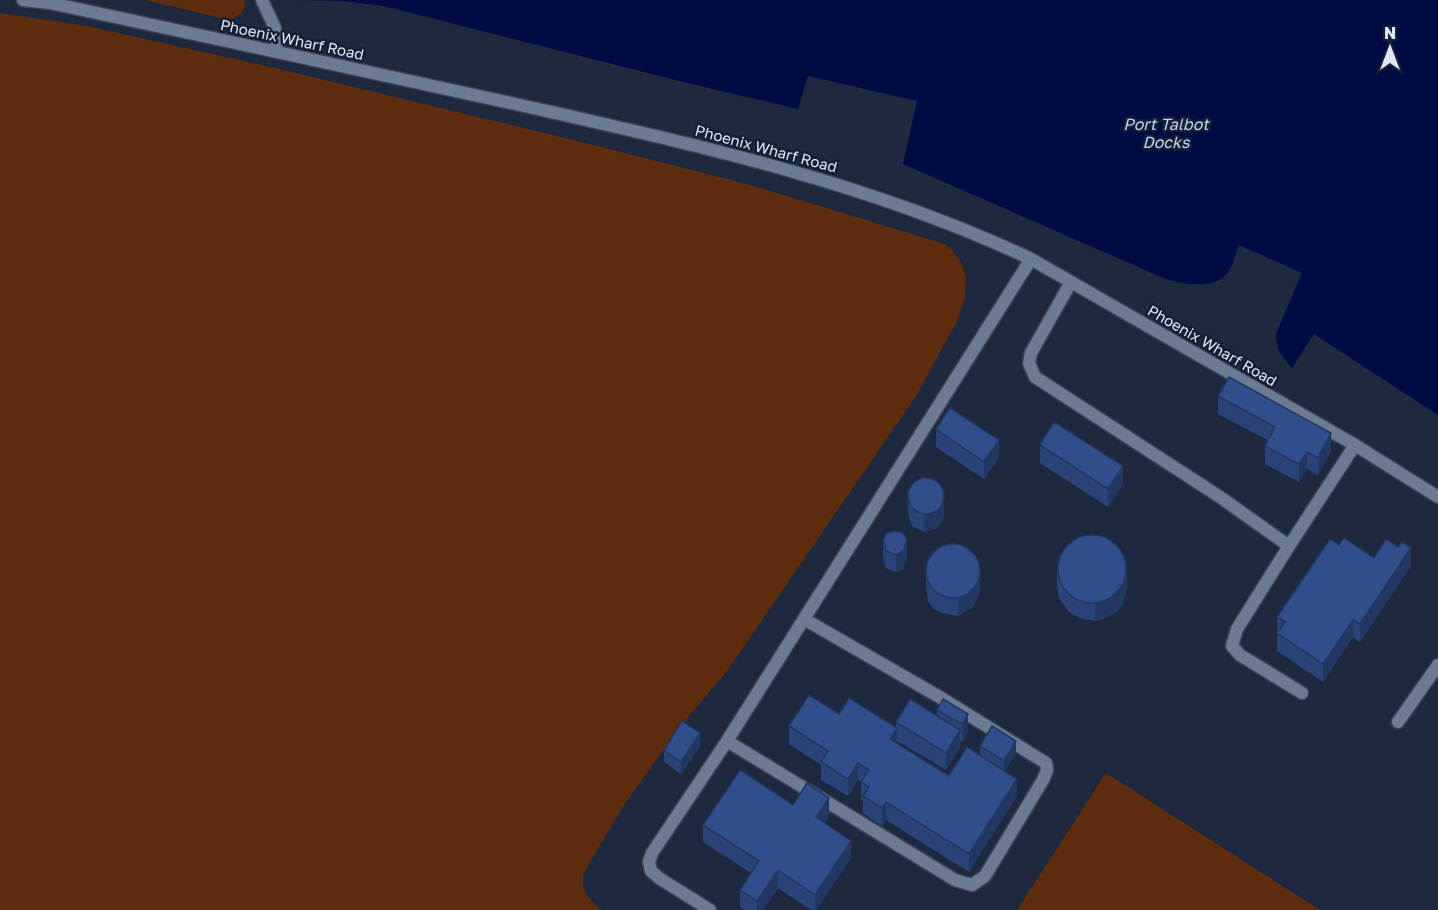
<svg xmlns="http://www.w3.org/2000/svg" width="1438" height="910" font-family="'Golos Text',sans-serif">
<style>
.green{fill:#5d2d0d}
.water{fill:#000a43}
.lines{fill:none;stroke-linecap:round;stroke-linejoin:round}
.lane-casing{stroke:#3c4458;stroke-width:15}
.lane{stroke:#6c7a94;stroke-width:12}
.wall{fill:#294378}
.shaded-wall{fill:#223761}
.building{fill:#304e8b;stroke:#223761;stroke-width:1.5}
.labels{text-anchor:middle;stroke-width:5;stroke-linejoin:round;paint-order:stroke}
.street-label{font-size:15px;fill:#dfe7f5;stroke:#152035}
.water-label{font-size:16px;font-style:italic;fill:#bed2f6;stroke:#152035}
</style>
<rect width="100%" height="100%" fill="#1e2940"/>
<path class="green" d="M145 0H245C247 11 238 17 229 20Z
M0 13 82 25 275 68 594 145 754 186 945 244 953 251 961 262 966 276 965 297 957 321 918 393 727 671 680 727 624 805 584 872C580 892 587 896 601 910H0Z
M1106 773 1320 910H1017Z"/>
<path class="water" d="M300 0H1438V415L1314 334 1292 368C1282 357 1276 349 1276 334L1302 273 1239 245C1235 254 1233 265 1228 272 1216 290 1185 284 1168 280L903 164 917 101 808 76 798 109 683 82 384 6 343 1Z"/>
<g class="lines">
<g class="lane-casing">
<path id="lane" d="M23 0 50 3C210 37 369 72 529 107 701 146 870 183 1031 259L1355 445 1438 497
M262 0 275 28 277 51
M1071 282 1031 353 1029 363 1035 377 1220 497 1289 546 1355 445
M1289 546 1237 629 1232 646 1240 655 1302 693
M1398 722 1438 665
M727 741 955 880 972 885 985 876 1043 780 1047 770 1046 763 943 699 804 619
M710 910 659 878 651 871 649 862 652 853 727 741 1031 259"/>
</g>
<use href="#lane" class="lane"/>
</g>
<path class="wall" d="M1218 396 1331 451 1318 475 1307 469 1299 482 1265 464V446L1268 440 1218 414Z
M936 429 999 458 984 479 936 447Z
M1040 445 1123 484 1108 507 1040 463Z
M908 493 944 514 943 520 935 529 924 532 913 527 910 522 908 510Z
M883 540 907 558 903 569 896 572 886 568 883 558Z
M1374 558 1411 566 1360 642 1353 637 1323 682 1277 651V617Z
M926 567 980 591 973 607 958 616 941 613 933 608 928 601 926 584Z
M1057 569 1127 587 1123 603 1116 612 1106 618 1095 621 1079 618 1069 612 1059 598 1057 587Z
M943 699 968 731 962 742 960 741V748L946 770 897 741V743L949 776 980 755V746L1016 753 1005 771 1017 796 969 872 886 820 882 826 863 813V801L861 799V782L858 780 848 796 821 780V765L789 744V726L839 714 896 727V722L937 716V710Z
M700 746 681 774 664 762V750Z
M793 805 829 816 824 823 851 858 816 910H811L778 888 763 910H744L740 907V890L751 873 703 842V825Z"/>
<path class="shaded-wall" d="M1331 433V451L1318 475V458Z
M999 440V458L984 479V462Z
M1307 452V469L1299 482V464Z
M1123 466V484L1108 507V489Z
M944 497V514L943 520 935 529 924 532V514Z
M907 540V558L903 569 896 572V555Z
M1411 548V566L1360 642V624Z
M1127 569V587L1123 603 1116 612 1106 618 1095 621V603Z
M980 573V591L973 607 958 616V598Z
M1353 620V637L1323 682V664Z
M968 714V731L962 742V724Z
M897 728V746L890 739Z
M960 730V748L946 770V753Z
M700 733V746L681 774V762Z
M1016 741V753L1004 773V761Z
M858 763V780L848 796V779Z
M1017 779V796L969 872V854Z
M829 798V816L816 835V817Z
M886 802V820L882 826V808Z
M851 841V858L816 910H815V895Z
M778 870V888L763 910H757V901Z"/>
<path class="building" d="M1229 377 1331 433 1318 458 1307 452 1299 464 1265 446 1275 427 1218 396Z
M950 408 999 440 984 462 936 429Z
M1054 422 1123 466 1108 489 1040 445Z
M908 496a18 18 0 1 1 36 0a18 18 0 1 1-36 0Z
M895 531 903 533 907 540 903 551 896 555 886 551 883 540 887 533Z
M1058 569a34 34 0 1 1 68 0a34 34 0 1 1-68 0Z
M1344 538 1374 558 1386 539 1398 547 1402 542 1411 548 1360 624 1353 620 1323 664 1277 633 1285 622 1277 617 1330 539 1339 545Z
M926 571a27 27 0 1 1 54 0a27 27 0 1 1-54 0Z
M809 695 839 714 849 698 897 728 890 739 949 776 967 747 1017 779 969 854 886 802 882 808 863 796 869 787 861 782 869 770 858 763 848 779 821 762 828 751 789 726Z
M910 699 960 730 946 753 896 722Z
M943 699 968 714 962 724 937 710Z
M682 721 700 733 681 762 664 750Z
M992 726 1016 741 1004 761 980 746Z
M740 770 793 805 807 783 829 798 816 817 851 841 815 895 778 870 757 901 740 890 759 861 703 825Z"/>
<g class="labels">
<g class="street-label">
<text transform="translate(292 40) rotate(12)" y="5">Phoenix Wharf Road</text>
<text transform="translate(766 149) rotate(15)" y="5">Phoenix Wharf Road</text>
<text transform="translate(1212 346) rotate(30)" y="5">Phoenix Wharf Road</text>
</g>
<g class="water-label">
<text x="1166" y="130">Port Talbot<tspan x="1166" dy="18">Docks</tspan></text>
</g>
</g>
<g transform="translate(1390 48)" stroke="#152035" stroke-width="4.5" paint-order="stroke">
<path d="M0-4.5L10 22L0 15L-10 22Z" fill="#dfe7f5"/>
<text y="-9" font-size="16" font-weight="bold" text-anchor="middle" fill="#dfe7f5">N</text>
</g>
</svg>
